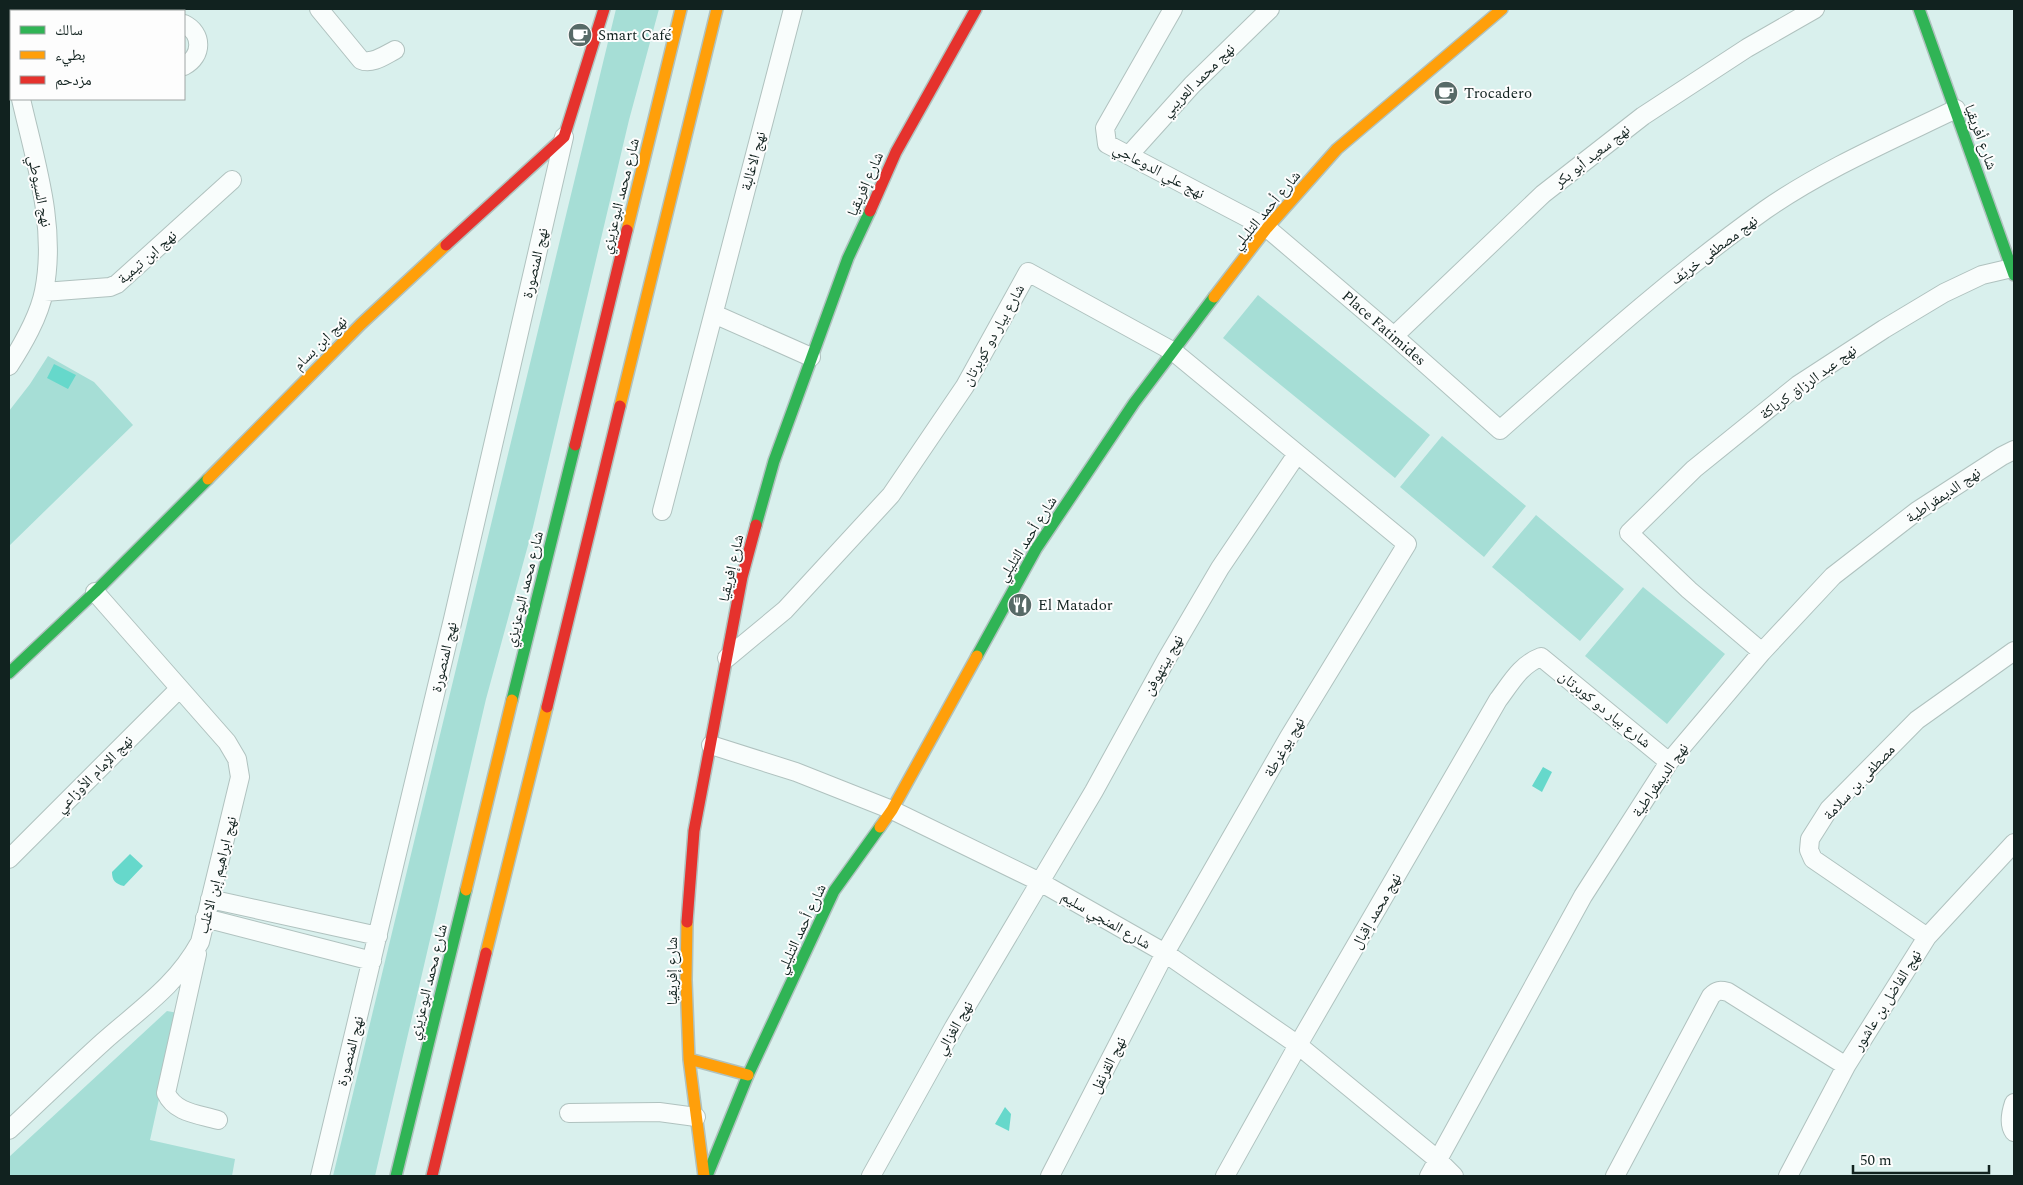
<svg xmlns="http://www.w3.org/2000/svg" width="2023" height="1185" font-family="Spectral,'Noto Naskh Arabic',serif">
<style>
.green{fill:#a6ded6}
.water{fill:#66d8cb}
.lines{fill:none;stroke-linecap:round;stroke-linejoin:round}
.street-casing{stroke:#b0c2bf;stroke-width:20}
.fast-casing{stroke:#b0c2bf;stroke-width:14}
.slow-casing{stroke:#b0c2bf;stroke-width:14}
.jam-casing{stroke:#b0c2bf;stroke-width:14}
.street{stroke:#f9fdfc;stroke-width:18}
.fast{stroke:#30b455;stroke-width:11}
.slow{stroke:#ff9f0a;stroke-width:11}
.jam{stroke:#e5322d;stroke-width:11}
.labels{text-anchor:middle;stroke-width:4;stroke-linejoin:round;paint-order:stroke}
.poi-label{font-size:15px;fill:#11221f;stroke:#fdfdfd;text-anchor:start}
.street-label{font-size:15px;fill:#11221f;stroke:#fdfdfd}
</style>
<rect width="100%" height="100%" fill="#d9f0ed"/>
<path class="green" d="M616 9H659L629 120 533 527 486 699 375 1176H333Z
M1258 295 1430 435 1395 478 1223 338Z
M48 356 94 382 133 425 9 546V411L30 384Z
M1442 436 1526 506 1484 557 1400 487Z
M1536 515 1624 589 1580 641 1492 567Z
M1643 587 1725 654 1667 724 1585 656Z
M167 1011 178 1013 150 1140 235 1159 232 1176H9V1157Z"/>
<path class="water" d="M54 364 76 375 68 389 47 378Z
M1543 767 1552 772 1542 792 1532 786Z
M130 854 143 866 124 886C115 884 112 880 112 872Z
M1005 1107 1011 1114 1009 1131 995 1124Z"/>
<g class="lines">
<g class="street-casing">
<path id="street" d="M114 9 116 11
M319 9 361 60C372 65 385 55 395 50
M1173 9 1105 128 1107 144 1267 228 1394 336 1500 430C1586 354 1671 277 1765 210 1824 169 1892 140 1956 109
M9 10V9
M184 24C203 33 203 56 184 66
M9 32 11 52
M1129 155 1192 85 1270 9
M44 292 110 287 117 284 232 180
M714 314 811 357
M1394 336 1543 194 1643 116 1747 48 1815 9
M9 366C23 344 39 317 44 291 57 226 35 161 21 99
M662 511 793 9
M1762 652 1689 590 1629 533 1694 469 1798 385 1884 329 1944 293 1982 275 2012 268
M727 658 785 610 891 495 965 386 1028 272 1174 352 1407 544 1289 737 1165 953 1050 1176
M711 745 796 772 892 810 1040 882 1165 953 1298 1045 1438 1160 1454 1176
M9 859 179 689
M210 899 378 936
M205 918 372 961
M1927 937 1813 859 1809 850 1810 839 1829 809 1917 720 2014 651
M197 954 166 1093C175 1113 198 1114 218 1120
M2014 1103C2011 1112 2008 1124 2014 1132
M569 1113 659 1112 696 1117
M9 1130C40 1101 71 1071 103 1042 140 1009 176 986 200 942L240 777 237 759 227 742 95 592
M320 1176 453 619 564 137
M871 1176 954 1027 1094 791 1166 660 1220 568 1297 454
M1225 1176 1298 1045 1498 700C1511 683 1520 665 1541 657L1669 762
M1429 1176 1583 896 1669 762 1762 652 1833 576 1917 511 2002 456 2014 450
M1615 1176 1711 996C1717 990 1720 990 1728 992L1846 1066
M1788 1176 1846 1066 1927 937 2014 843"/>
</g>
<g class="fast-casing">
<path id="fast" d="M1919 9 2014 275
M756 525 774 461 848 258 870 211
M977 656 1036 549 1134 403 1214 297
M9 673 95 592 208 479
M512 700 575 445
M396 1176 466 890
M707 1176 748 1075 834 891 880 827"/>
</g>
<g class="slow-casing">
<path id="slow" d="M627 230 681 9
M1214 297 1267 228 1337 149 1502 9
M620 406 717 9
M208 479 361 324 446 245
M880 827 892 810 977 656
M466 890 512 700
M687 922 686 980 689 1059 704 1176
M486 953 547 707
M689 1059 748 1075"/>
</g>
<g class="jam-casing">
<path id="jam" d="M870 211 896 152 976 9
M446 245 564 137 604 9
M575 445 627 230
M547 707 620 406
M687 922 694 831 742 577 756 525
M432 1176 486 953"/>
</g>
<use href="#street" class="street"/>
<use href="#fast" class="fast"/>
<use href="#slow" class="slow"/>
<use href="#jam" class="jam"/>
</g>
<defs>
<g id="cafe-disc" transform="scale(1.25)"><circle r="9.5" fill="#576a67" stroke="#fdfdfd"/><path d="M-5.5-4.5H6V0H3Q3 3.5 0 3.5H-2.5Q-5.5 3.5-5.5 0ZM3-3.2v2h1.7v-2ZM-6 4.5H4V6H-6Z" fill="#fff"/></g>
<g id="restaurant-disc" transform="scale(1.25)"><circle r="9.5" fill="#576a67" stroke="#fdfdfd"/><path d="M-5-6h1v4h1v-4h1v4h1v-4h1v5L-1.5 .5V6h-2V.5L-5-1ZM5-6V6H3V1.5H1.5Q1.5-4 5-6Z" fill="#fff"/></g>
</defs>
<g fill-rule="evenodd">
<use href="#cafe-disc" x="580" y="35"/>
<use href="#cafe-disc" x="1446" y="93"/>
<use href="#restaurant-disc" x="1020" y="605"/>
</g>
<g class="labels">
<g class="poi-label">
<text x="598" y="40">Smart Café</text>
<text x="1464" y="98">Trocadero</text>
<text x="1038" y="610">El Matador</text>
</g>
<g class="street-label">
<text transform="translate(1198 80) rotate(-45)" y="5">نهج محمد العريبي</text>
<text transform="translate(1981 137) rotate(70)" y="5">شارع أفريقيا</text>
<text transform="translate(1592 156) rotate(-38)" y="5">نهج سعيد أبو بكر</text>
<text transform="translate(753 161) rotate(-75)" y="5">نهج الاغالبة</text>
<text transform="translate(1159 171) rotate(28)" y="5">نهج علي الدوعاجي</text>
<text transform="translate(865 184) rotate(-66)" y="5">شارع إفريقيا</text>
<text transform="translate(40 191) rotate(79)" y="5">نهج السيوطي</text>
<text transform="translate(620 196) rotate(-76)" y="5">شارع محمد البوعزيزي</text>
<text transform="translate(1266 210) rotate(-50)" y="5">شارع أحمد التليلي</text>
<text transform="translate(1714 250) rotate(-37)" y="5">نهج مصطفى خريّف</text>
<text transform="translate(147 257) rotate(-41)" y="5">نهج ابن تيمية</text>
<text transform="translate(535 263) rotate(-77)" y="5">نهج المنصورة</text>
<text transform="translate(1384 328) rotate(41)" y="5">Place Fatimides</text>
<text transform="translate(993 335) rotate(-61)" y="5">شارع بيار دو كوبرتان</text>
<text transform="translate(320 343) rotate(-45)" y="5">نهج ابن بسام</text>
<text transform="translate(1808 382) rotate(-36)" y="5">نهج عبد الرزاق كرباكة</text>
<text transform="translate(1943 495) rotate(-34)" y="5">نهج الديمقراطية</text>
<text transform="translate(1027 539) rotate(-58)" y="5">شارع أحمد التليلي</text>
<text transform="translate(731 568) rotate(-77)" y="5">شارع إفريقيا</text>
<text transform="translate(524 589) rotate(-76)" y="5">شارع محمد البوعزيزي</text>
<text transform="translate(444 657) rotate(-77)" y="5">نهج المنصورة</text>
<text transform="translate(1163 665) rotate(-61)" y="5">نهج بيتهوفن</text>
<text transform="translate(1605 709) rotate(39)" y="5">شارع بيار دو كوبرتان</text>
<text transform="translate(1284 747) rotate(-60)" y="5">نهج يوغرطة</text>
<text transform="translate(94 774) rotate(-45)" y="5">نهج الإمام الأوزاعي</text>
<text transform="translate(1660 780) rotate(-55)" y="5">نهج الديمقراطية</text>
<text transform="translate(1859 782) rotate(-47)" y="5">مصطفى بن سلامة</text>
<text transform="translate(217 875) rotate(-76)" y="5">نهج ابراهيم إبن الاغلب</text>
<text transform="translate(1376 911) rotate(-60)" y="5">نهج محمد إقبال</text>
<text transform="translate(1106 920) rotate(30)" y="5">شارع المنجي سليم</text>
<text transform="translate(801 929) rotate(-65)" y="5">شارع أحمد التليلي</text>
<text transform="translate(672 971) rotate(-90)" y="5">شارع إفريقيا</text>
<text transform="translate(428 982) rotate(-76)" y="5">شارع محمد البوعزيزي</text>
<text transform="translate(1887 1000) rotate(-58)" y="5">نهج الفاضل بن عاشور</text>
<text transform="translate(954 1028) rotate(-60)" y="5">نهج الغزالي</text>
<text transform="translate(350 1051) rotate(-76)" y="5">نهج المنصورة</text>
<text transform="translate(1108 1065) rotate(-63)" y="5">نهج القرنفل</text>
</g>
</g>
<rect width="2023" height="1185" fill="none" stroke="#11221f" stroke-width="20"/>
<rect x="10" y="10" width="175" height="90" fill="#fdfdfd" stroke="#9fa5a4"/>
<rect x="20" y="26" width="25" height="8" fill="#30b455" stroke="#9fa5a4"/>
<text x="55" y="35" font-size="15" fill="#11221f">سالك</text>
<rect x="20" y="51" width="25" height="8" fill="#ff9f0a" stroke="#9fa5a4"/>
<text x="55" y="60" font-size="15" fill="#11221f">بطيء</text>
<rect x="20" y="76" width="25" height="8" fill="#e5322d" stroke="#9fa5a4"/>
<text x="55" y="85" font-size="15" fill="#11221f">مزدحم</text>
<path d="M1853 1165v8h136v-8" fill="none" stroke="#11221f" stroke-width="2.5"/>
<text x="1860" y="1165" font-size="15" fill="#11221f" stroke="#fdfdfd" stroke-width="4" paint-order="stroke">50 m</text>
</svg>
